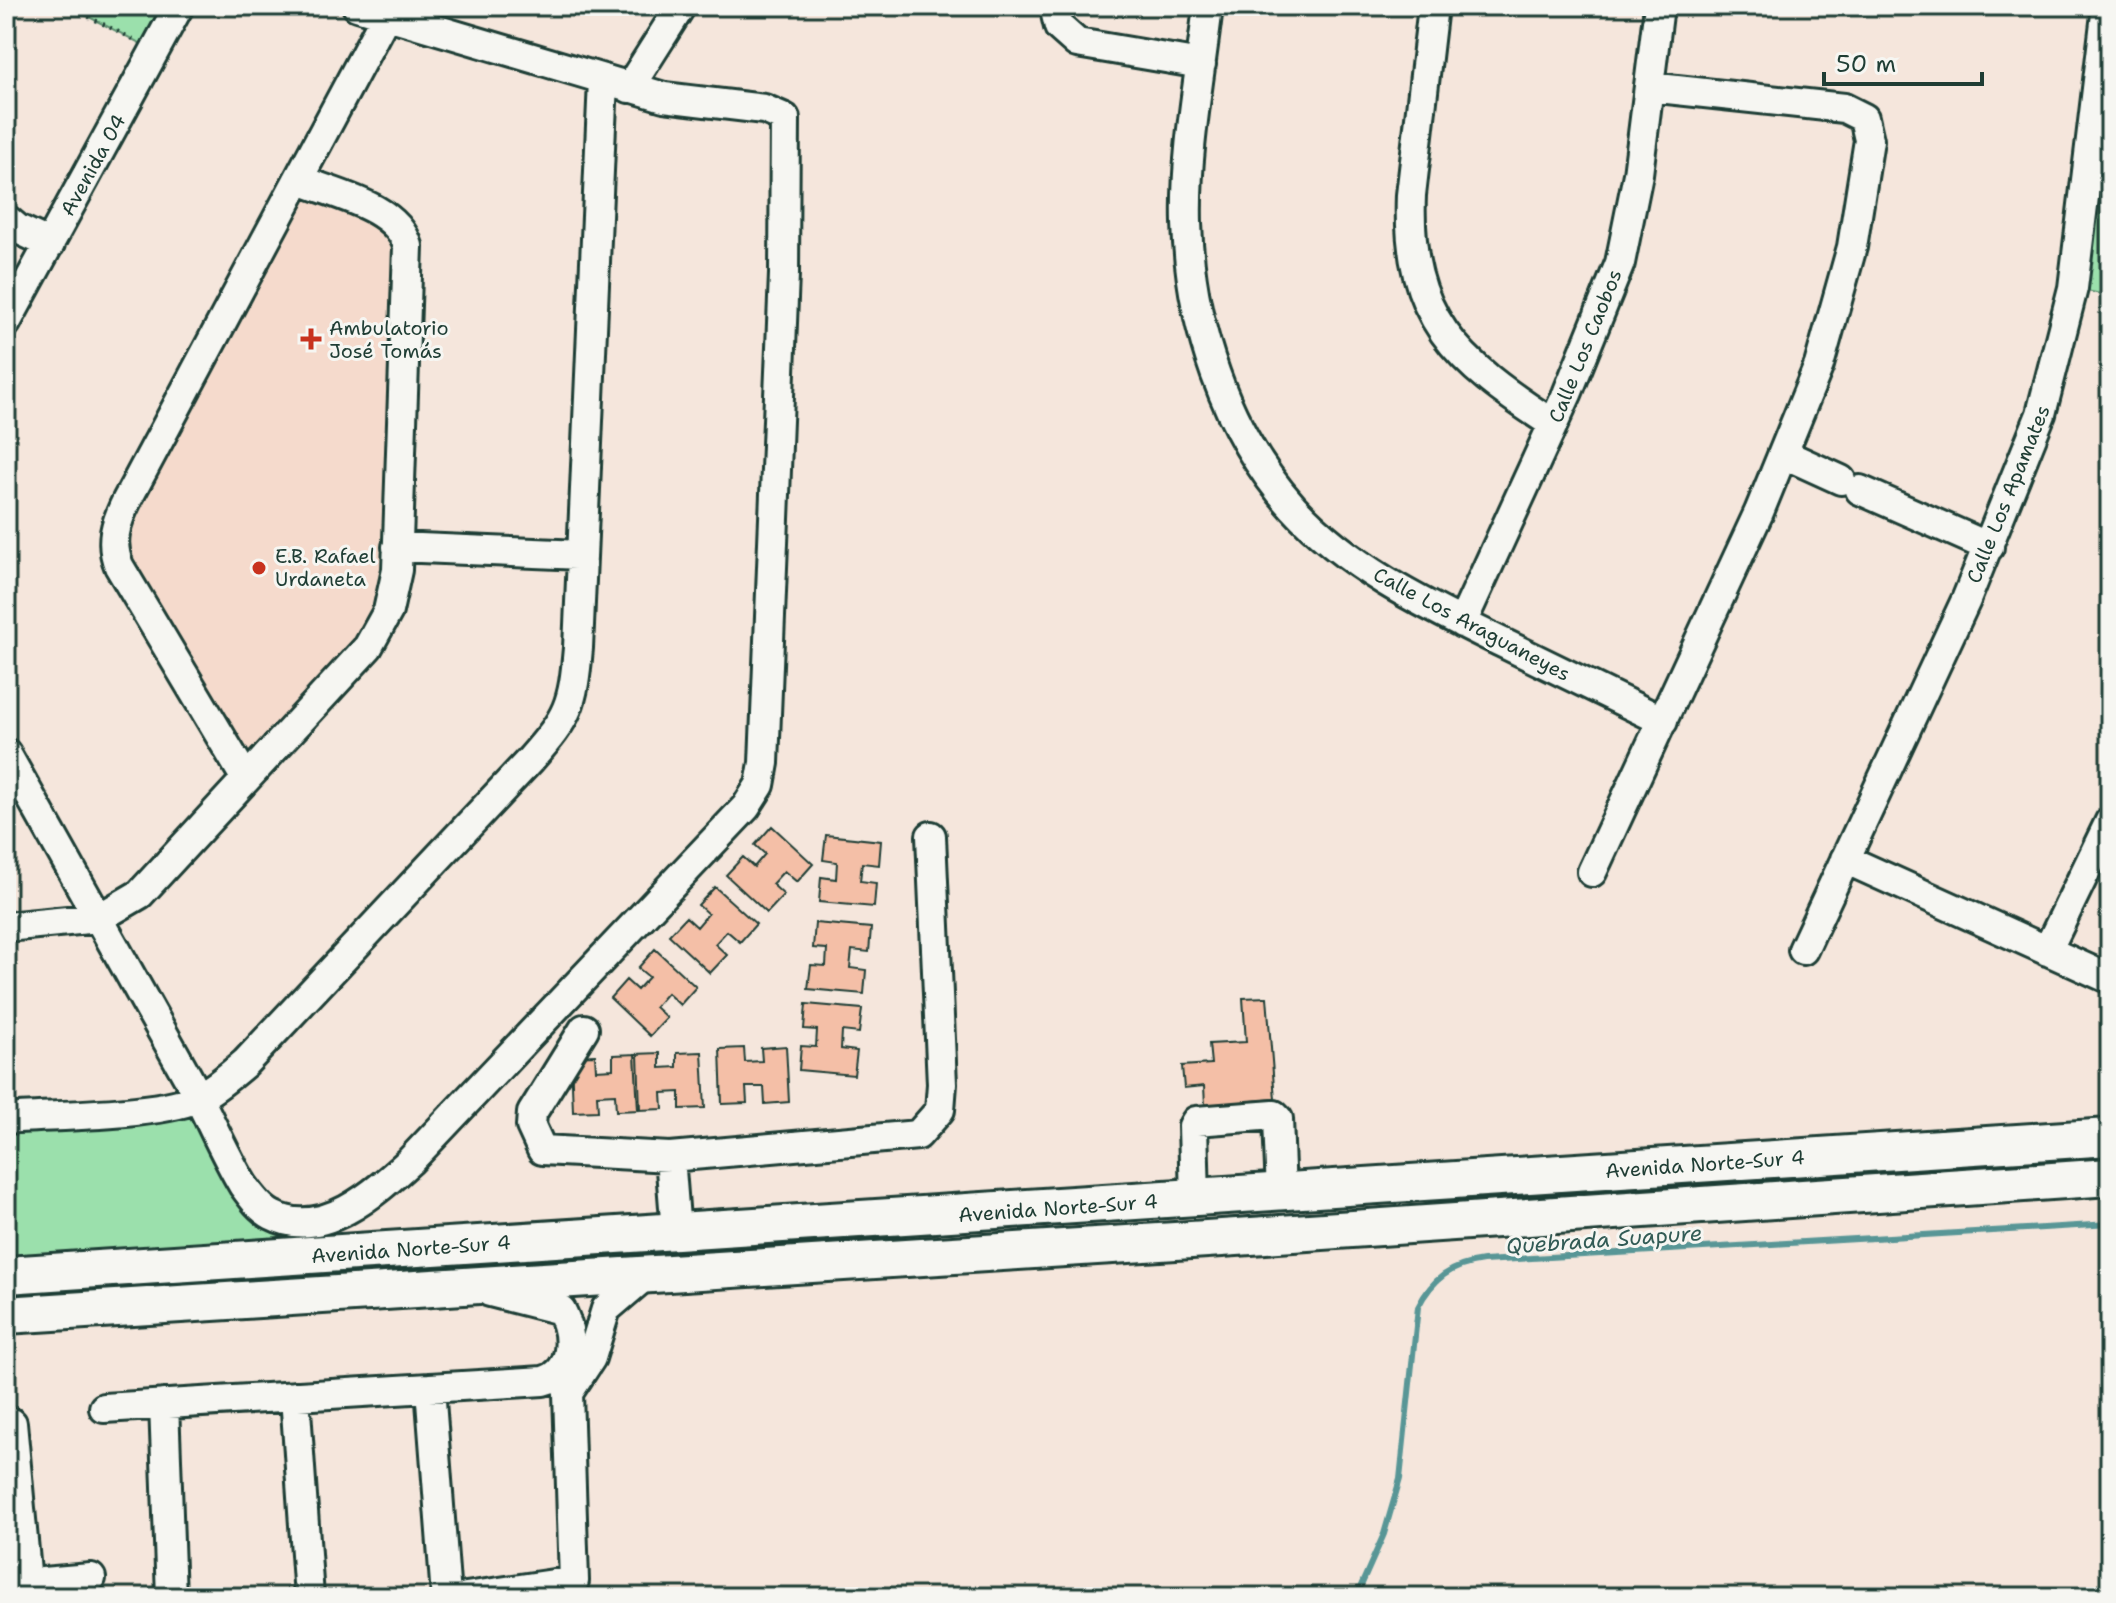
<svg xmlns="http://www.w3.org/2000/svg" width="2116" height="1603" font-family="'Shantell Sans',sans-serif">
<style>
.built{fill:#f5dacc}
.green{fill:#9be0ac;stroke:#5d8e70;stroke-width:2}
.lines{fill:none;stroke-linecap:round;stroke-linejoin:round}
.stream{stroke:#599696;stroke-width:6}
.building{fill:#f4bfa7;stroke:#1f3d34;stroke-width:2}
.minor-casing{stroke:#1f3d34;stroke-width:34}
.major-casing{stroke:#1f3d34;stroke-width:42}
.path{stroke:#1f3d34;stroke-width:4;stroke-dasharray:2 6;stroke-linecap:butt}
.minor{stroke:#f6f6f2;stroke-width:28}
.major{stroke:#f6f6f2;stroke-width:36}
.poi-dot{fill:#c8321e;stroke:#f6f6f2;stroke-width:3}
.labels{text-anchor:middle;stroke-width:6;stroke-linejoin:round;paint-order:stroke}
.street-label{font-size:20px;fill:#1f3d34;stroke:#f6f6f2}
.poi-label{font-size:20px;fill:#1f3d34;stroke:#f6f6f2;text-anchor:start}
.water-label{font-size:22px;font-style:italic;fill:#325b55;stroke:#f6f6f2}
</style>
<rect width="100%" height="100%" fill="#f5e6dc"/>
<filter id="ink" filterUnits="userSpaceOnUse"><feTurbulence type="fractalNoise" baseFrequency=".0125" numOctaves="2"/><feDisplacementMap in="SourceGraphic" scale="16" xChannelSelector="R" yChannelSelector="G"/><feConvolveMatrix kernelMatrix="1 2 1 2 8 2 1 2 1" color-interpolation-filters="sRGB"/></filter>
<g filter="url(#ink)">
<path class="built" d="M300 180 396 222 394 592 246 779 113 544Z"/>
<path class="green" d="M88 6H179L155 51 85 15Z
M2110 6V296L2073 288Z
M181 1103 283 1219 298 1256 6 1275V1119Z"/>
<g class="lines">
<path class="stream" d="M1356 1597 1384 1534 1400 1479 1418 1307C1432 1279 1451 1265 1483 1261L2110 1224"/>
</g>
<path class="building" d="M772 826 813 864 797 882 784 871 772 884 784 895 767 913 726 875 743 857 754 867 765 854 755 845Z
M826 835 881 841 879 865 862 863 860 881 876 883 874 907 819 902 821 877 836 879 837 862 823 860Z
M715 887 756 924 740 942 727 931 715 944 727 955 710 973 669 935 686 917 697 927 708 914 698 905Z
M815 923 871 928 869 952 852 950 850 968 866 970 864 994 808 989 811 965 826 966 827 949 813 948Z
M655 949 696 987 680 1005 667 993 655 1007 667 1018 650 1036 610 998 626 980 637 990 649 977 638 968Z
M1267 997 1275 1099 1205 1105 1204 1086 1184 1088 1182 1066 1211 1064 1209 1044 1246 1042 1243 998Z
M806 1004 862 1009 859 1033 842 1031 841 1049 857 1051 854 1075 799 1070 801 1046 816 1047 817 1030 804 1029Z
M786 1046 789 1102 765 1104 764 1087H746L747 1103 722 1104 720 1049 744 1048 745 1062 762 1061 761 1048Z
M702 1052 705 1108 680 1109V1092L662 1093 663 1109 638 1110 635 1054 660 1053V1068L677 1067V1053Z
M638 1054 640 1110 616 1111 615 1094 597 1095 598 1111 573 1112 571 1056 595 1055 596 1070 613 1069V1055Z"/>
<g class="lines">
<g class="minor-casing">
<path id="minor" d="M1054 6 1059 27 1077 43 1201 64
M1208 6C1200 77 1185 151 1187 223 1190 323 1225 431 1293 507 1350 570 1430 607 1505 644 1558 670 1610 695 1663 721
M1433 6 1411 195C1406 318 1457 362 1553 424
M629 88 681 6
M6 219 18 229 50 244
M6 323 179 6
M1784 454 1841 480
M1860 490 1989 547
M397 547 582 555
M1462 623 1567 394 1620 263 1638 174 1659 6
M6 753C67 860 127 968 187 1076 207 1112 222 1150 243 1185 251 1196 260 1209 272 1215 322 1241 375 1193 410 1161L746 807 760 785 764 763 784 274 785 118 764 109 664 97 357 6
M246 779 119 566C109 542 116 522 127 500L386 15
M1845 859 2110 979
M1592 872 1759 512 1819 365 1852 247 1869 140 1864 118 1844 108 1649 87
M6 927 99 918 140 894 368 647 388 611 397 570 408 246C396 206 336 195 300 180
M1803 950 1966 600 2041 414 2073 288 2107 6
M2047 951 2110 821
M584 1029 532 1113 531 1126 542 1150 670 1157 918 1135 940 1110 942 1084 931 836
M6 1119C51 1115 165 1116 201 1096 217 1087 231 1075 245 1063L531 759C569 716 573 705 578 648L603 80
M670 1157 676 1232
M1195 1199 1193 1126 1196 1121 1274 1115 1278 1119 1281 1193
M430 1388 446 1597
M295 1396 309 1597
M164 1404 171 1597
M104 1408 543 1381C575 1373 574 1334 561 1310L490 1292
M6 1423H12L27 1583
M6 1585 91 1578
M466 1597 574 1581 568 1393 591 1358 606 1309 647 1274"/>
</g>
<g class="major-casing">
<path id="major" d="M6 1275 2110 1137
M6 1315 1207 1239 2110 1177"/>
</g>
<path class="path" d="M67 6 135 40"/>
<use href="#minor" class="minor"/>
<use href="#major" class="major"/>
</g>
</g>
<g class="poi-dot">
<path d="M307 327h8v8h8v8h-8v8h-8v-8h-8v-8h8z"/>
<circle cx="259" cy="568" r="8"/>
</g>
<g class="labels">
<g class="street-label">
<text transform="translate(93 165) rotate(-61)" y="7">Avenida 04</text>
<text transform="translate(1585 346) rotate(-68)" y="7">Calle Los Caobos</text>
<text transform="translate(2008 494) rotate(-68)" y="7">Calle Los Apamates</text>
<text transform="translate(1472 624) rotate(28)" y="7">Calle Los Araguaneyes</text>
<text transform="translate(1705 1164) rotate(-4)" y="7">Avenida Norte-Sur 4</text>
<text transform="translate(1058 1208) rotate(-4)" y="7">Avenida Norte-Sur 4</text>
<text transform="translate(411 1249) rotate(-4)" y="7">Avenida Norte-Sur 4</text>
</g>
<g class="poi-label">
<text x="329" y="335">Ambulatorio<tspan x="329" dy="23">José Tomás</tspan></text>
<text x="275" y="563">E.B. Rafael<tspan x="275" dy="23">Urdaneta</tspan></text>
</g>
<g class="water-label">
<text transform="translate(1604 1239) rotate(-4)" y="8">Quebrada Suapure</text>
</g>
</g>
<rect width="2116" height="1603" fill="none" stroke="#f6f6f2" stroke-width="32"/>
<rect x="16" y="16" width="2084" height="1571" fill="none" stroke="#1f3d34" stroke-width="3" filter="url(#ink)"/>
<path d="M1824 72v12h158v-12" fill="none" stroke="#1f3d34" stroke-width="4"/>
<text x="1836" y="72" font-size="24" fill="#1f3d34" stroke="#f6f6f2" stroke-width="6" paint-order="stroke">50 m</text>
</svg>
